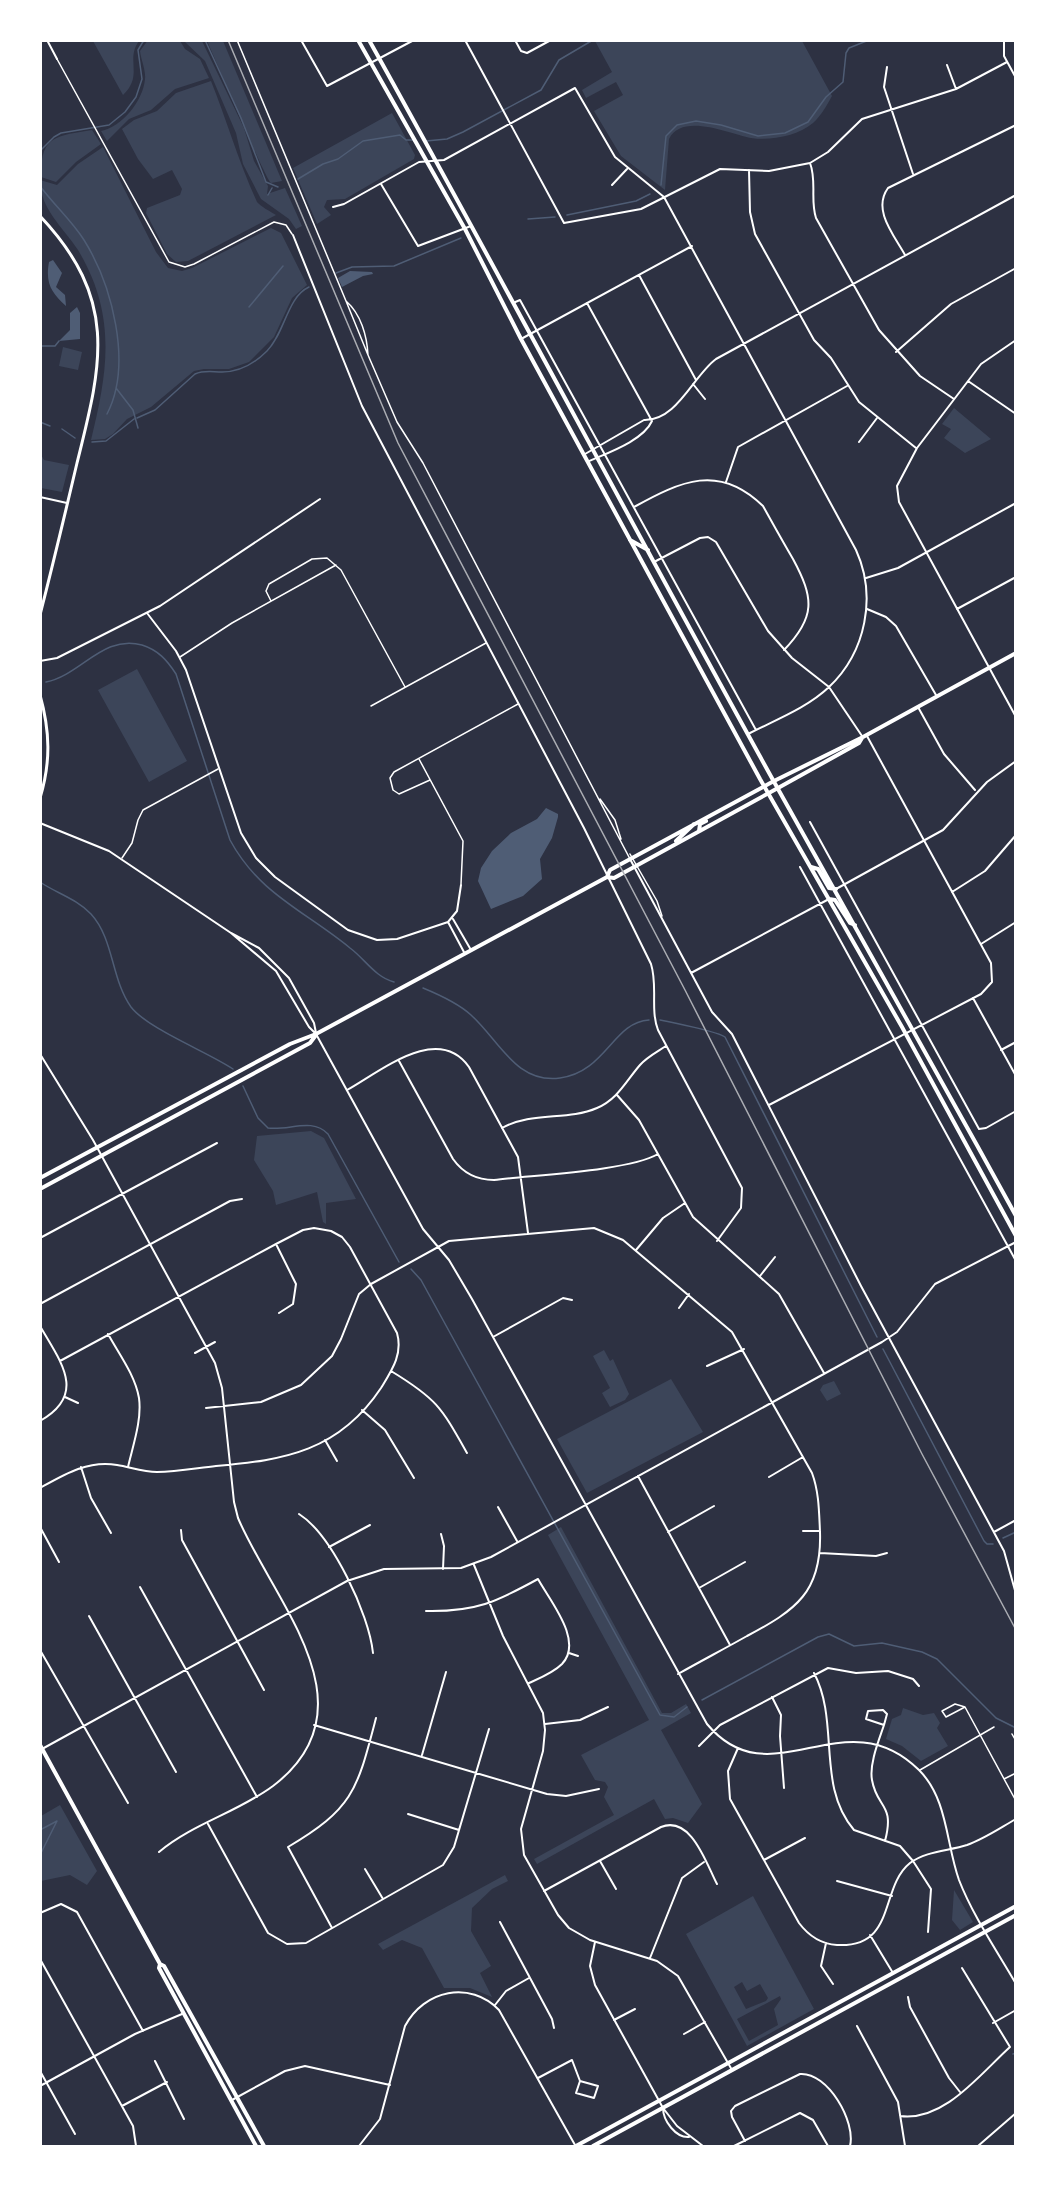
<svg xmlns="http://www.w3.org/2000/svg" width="1056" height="2187" font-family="'Nunito Sans',sans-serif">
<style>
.green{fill:#3c4559;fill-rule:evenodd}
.water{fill:#4f5d75}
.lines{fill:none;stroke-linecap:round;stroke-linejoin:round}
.stream{stroke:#4f5d75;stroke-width:1.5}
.service{stroke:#fff;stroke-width:1.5}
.minor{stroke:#fff;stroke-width:2}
.tertiary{stroke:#fff;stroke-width:3}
.secondary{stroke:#fff;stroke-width:4}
.primary{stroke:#fff;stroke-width:4}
.trunk{stroke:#fff;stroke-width:4}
.rail{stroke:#abadb3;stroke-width:1.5}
</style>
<rect width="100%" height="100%" fill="#2d3142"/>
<path class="green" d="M148 40 180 41 185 49 200 59 209 78 175 89 151 110 129 119 107 141 101 131C122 127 143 101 145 79 146 70 141 60 140 51Z
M93 41H139C125 60 144 75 123 95Z
M184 41H202L244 128 254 161 268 186 267 194 285 188 302 226 296 229 289 219 261 199 243 164 236 133 205 61Z
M207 41H223L282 181 271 183C264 177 216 60 207 41Z
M802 41 832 96C827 105 821 116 813 123 797 136 771 141 751 138 730 134 682 112 669 139L665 190 621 156 594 111 623 95 616 82 586 98 582 90 612 72 595 41Z
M211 81C227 121 239 163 257 202 260 206 271 212 276 215L188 261 176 262 167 254 146 213 147 208 180 195 182 189 172 170 153 179 138 159 122 129 134 120 157 111 176 93Z
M392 113 415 155 414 159 345 199 327 200 324 207 331 215 317 224 293 168Z
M92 130 101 144 76 162 56 182 41 177C40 135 57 136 92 130Z
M103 147 156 252 168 268 182 271 192 268 271 228 281 233 307 285 292 298 274 337 249 362 229 369H204L194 371 151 407 127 419 113 434 105 439 91 440C108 371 117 315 78 250 63 227 40 209 40 180L57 185 78 164Z
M63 347 82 352 78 370 59 366Z
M954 408 991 439 965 453 944 438 951 429 942 424Z
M40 453 44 460 69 465 62 492 41 488Z
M137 669 187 761 149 782 98 690Z
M311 1131 324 1138 356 1199 326 1203V1224L323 1222 317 1192 276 1205 273 1191 254 1160 257 1136Z
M604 1350 610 1361 613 1359 629 1394 625 1400 610 1407 602 1393 610 1388 593 1356Z
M671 1379 703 1432 587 1493 557 1439Z
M834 1381 841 1394 827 1401 820 1390 823 1385Z
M561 1527 662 1713H671L686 1704 691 1713 661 1730 702 1804 688 1823 673 1818 665 1819 654 1799 537 1864 534 1859 614 1815 604 1797 608 1787 605 1782 595 1780 581 1755 649 1720 548 1535Z
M903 1708 923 1715 934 1713 940 1723 937 1728 948 1746 921 1761 902 1746 886 1739 892 1719 901 1715Z
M60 1805 97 1871 87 1885 70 1875 41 1881V1816Z
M505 1875 508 1881 492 1889 472 1908 471 1931 491 1966 480 1973 492 1997 470 1988H444L422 1948 402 1940 383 1950 378 1944Z
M954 1890 973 1922 960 1930 952 1920Z
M753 1896 814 2009 747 2046 686 1934ZM742 1982 747 1991 760 1984 768 1998 766 2001 746 2009 734 1987ZM780 1996 781 1999 774 2009 778 2025 749 2041 737 2019Z"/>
<path class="water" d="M53 260 62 273 56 287 65 295 66 306C52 293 45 284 49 262Z
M350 271 372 272 373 274 363 276 342 287 338 278Z
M77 307 80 313V339L59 341 70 330V313Z
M546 808 558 814V817L552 838 540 859 542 879 523 896 491 909 478 881 481 868 492 851 511 833 537 819Z"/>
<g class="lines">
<path class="stream" d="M205 40 241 118 266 182 278 187
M426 141 447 139 463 132 541 90 559 60 593 40
M40 151 54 137 61 133 109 125 125 112 136 97 142 79 138 50 144 40
M298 179 323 164 338 159 363 141 400 135 406 140H413
M661 185 666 136 677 125 696 121 721 125 758 136 785 133 808 122 826 97 843 82 846 53 849 48 869 40
M40 186C54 205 72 221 84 240 112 285 133 364 107 414
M268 195 272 188
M567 215 636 201 650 194
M528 219 555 217
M336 273 352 267 394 266 461 238
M249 307 283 266
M40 346H55L59 341
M116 388 133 410 138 428
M137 418 155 410 195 374C204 370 212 372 222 372 240 372 254 364 267 351 285 333 287 297 309 287
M40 422 50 426
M62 429 75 438
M92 442 106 441 134 419
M46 682C81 675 103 634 142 645 158 650 167 660 176 674L230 840C259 894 305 911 350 948 365 959 375 977 394 982
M40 882C56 893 77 899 91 914 114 939 111 979 131 1007 148 1029 208 1052 233 1069
M423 988C440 995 458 1003 471 1015 499 1040 516 1084 560 1078 606 1072 613 1022 649 1020
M660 1020C671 1022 719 1032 725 1037L877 1337
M243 1086 258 1118 268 1128C289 1131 312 1117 328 1134L399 1262
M411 1269 421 1280 660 1715 674 1717 687 1707
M883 1349 984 1541 987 1544H993
M1003 1538 1016 1532
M702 1700 818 1637 829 1634 854 1646 882 1643 922 1652 937 1659 996 1718 1016 1728
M40 1830 57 1821 40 1855
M1013 2054 1016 2053
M861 2146H863"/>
<path class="service" d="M237 40 346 301
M57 59 169 262 185 267 194 264 274 222 286 225 292 234
M346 301C361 314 367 336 368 355Z
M368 355 397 422 423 463 630 859
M271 601 266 591 269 584 312 559 327 558 341 570 405 687
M180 657 232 623 336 565
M371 706 486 643
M419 759 463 841 461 884
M430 780 399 794 393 790 390 778 394 772 518 704
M600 799 615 820 621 839
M630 854 657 901 662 916
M122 858 132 843 138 820 143 810 218 769
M965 1707 946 1717 942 1711 955 1704 965 1707 1016 1801
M1012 1734 1016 1741
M920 1770 994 1727
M1004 1779 1016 1773"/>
<path class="minor" d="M47 40 57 59
M301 40 327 86 414 40
M465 40 564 223 641 209 720 169 769 171 810 163 828 152 862 119 956 89 1007 62
M515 40 521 51 527 53 551 40
M1004 40V56L1016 78
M947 65 956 89
M887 67 884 87 913 174
M810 163C817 181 810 200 816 218L879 330 920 376 954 399
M749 170 750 212 755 234 814 340 831 358 859 402 916 448
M381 184 418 246 471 226
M612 185 627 169
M333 207 344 204 419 162 444 160 575 88 615 157 664 197 856 550C877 596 866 652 829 687 807 708 775 720 748 734
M293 235 362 406 584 828 651 964C658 986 650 1009 658 1030L742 1188 741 1208 717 1241
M905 255C894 235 872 210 888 188L1016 125
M639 275 696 380
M513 303 520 300 756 730
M587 303 652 421
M521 339 692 246
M1016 340 981 364 917 448 897 486 899 502 1016 717
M896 352 951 304 1016 268
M968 381 1016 414
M693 384 705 399
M859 442 877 418
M585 454 644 420C677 421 693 376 716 359L1016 195
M587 462C607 453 643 441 652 421
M726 482 738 447 847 386
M40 497 67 503
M634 507C681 481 719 463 763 506 773 524 783 542 793 559 814 598 816 617 784 650
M654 562 700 538 708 537 716 542 768 631 792 658 829 687 862 736
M866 578 898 568 1016 503
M867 609 886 617 896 626 936 695
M957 609 1016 577
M147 613 176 651 186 670 241 833 256 858 275 877 348 930 377 940 397 939 448 922 457 911 461 885
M40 661 57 658 160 606 320 499
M918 707 944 754 975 790
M810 822 979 1129 986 1128 1016 1111
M40 823 109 851 231 933 259 948 289 978 314 1023 316 1033
M630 859 712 1012 732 1034 861 1286 1004 1551 1016 1594
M800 867 1016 1261
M836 889 943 830 987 782 1016 761
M952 892 985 871 1016 835
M453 919 471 950
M448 922 465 954
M231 933 276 971 309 1027 316 1034 423 1229 449 1260 472 1299 707 1724C771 1801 844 1696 919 1770 948 1799 946 1844 959 1880 973 1916 997 1951 1016 1984
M981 944 1016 922
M691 973 829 899
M973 998 1016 1076
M1001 1050 1016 1042
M40 1054 93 1140 215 1363 222 1388 234 1502 238 1518C273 1601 377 1707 273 1786 238 1812 192 1824 159 1852
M399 1061 453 1159C463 1173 477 1180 494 1180 532 1175 629 1171 658 1154
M347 1090C381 1071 438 1023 469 1067L518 1157 528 1233
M617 1095 639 1120 693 1217 779 1294 824 1373
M769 1105 981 994 992 982 991 963 867 736
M502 1128C532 1111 567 1121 597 1108 618 1099 626 1081 640 1065 647 1057 657 1052 666 1046
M40 1238 217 1143
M276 1244 296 1284 293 1304 279 1313
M636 1250 663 1218 685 1203
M760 1276 775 1257
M40 1304 230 1201 242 1199
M679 1308 689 1294
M40 1326C60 1361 88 1394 40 1421
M108 1334C119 1354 135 1375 139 1398 142 1420 133 1445 128 1467
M493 1337 563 1298 572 1300
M195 1353 215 1342
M707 1366 744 1349
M391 1371C437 1399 441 1407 467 1453
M65 1397 78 1403
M206 1408 261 1402 301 1385 332 1356 341 1339 359 1294 371 1284 449 1241 594 1228 623 1240 732 1332 812 1473C819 1492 819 1511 820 1532 822 1592 796 1610 747 1636 724 1649 701 1661 678 1674
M362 1410 385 1430 414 1478
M325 1440 337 1461
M81 1467 91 1498 111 1533
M638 1476 730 1645
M769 1477 803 1457
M40 1488C65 1474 88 1460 117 1465 130 1467 143 1472 157 1472 177 1472 197 1468 216 1466 285 1460 339 1451 381 1388 392 1370 403 1354 397 1333L350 1247 342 1237 331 1231 314 1228 303 1230 276 1244 60 1361
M498 1507 517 1541
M299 1514C332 1535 369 1614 373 1653
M40 1527 59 1562
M181 1530 182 1540 264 1690
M803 1531H819
M668 1532 714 1506
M994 1532 1016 1520
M441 1534 444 1546 443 1569
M329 1547 370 1525
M820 1553 876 1556 887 1553
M474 1565 503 1636 543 1713 545 1730 543 1751 521 1829 524 1855 558 1915 569 1928 590 1940 657 1961 678 1976 732 2070
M140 1587 257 1797
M699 1588 745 1562
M426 1611C476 1612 496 1602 538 1579 550 1601 584 1641 562 1664 553 1673 540 1678 529 1683
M89 1616 176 1772
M40 1650 128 1803
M569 1653 578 1656
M814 1673C840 1722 816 1786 854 1830L900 1846 913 1861 931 1889 928 1932
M772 1697 781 1715 780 1736 784 1788
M883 1710 887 1714 884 1725 866 1719 868 1711Z
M545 1724 580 1720 608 1707
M314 1725 547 1794 566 1796 599 1789
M884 1725C879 1740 869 1764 872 1780 877 1809 895 1803 885 1841
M699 1746 720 1725 828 1668 856 1673 888 1671 913 1679 919 1686
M738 1748 728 1771 730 1799 799 1923C808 1935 821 1944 837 1945 897 1948 879 1888 910 1863 926 1851 948 1851 967 1845 984 1839 1000 1828 1016 1819
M42 1749 347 1581 384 1569 461 1568 491 1557 882 1342 897 1332 935 1284 1016 1242
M422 1755 446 1672
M408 1814 459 1830
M208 1824 268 1933 287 1944 306 1943 443 1865 454 1847 489 1729
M764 1860 805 1838
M600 1861 616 1889
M365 1869 383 1899
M837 1881 892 1896
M544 1891 661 1827C691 1815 706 1863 717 1884
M40 1913 61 1904 77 1912 143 2031
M500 1922 552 2019 554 2028
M332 1928 288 1847C354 1808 357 1790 376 1718
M870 1935 893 1973
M595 1942 590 1966 595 1985 663 2108C663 2121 676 2138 689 2137
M826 1943 821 1966 833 1984
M650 1958 682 1878 704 1862
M40 1959 133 2126 136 2146
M908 1997 910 2007 949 2078 960 2092
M495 2005 506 1991 529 1978
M614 2020 635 2009
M993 2023 1016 2010
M857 2026 898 2102 905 2146
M684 2034 705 2022
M155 2061 184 2119
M40 2071 75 2134
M538 2078 572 2060 580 2081 576 2093 594 2098 598 2086 580 2081
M40 2086 135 2034 182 2014
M232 2100 285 2071 305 2066 390 2085
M122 2106 167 2082
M663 2108 677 2126 703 2146
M900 2116C944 2122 980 2074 1010 2047L962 1968
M745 2141 732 2117 731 2111 735 2106 800 2074C828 2072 856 2122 850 2146
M359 2146 380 2119 405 2026C424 1990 470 1980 499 2010L575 2145
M734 2146 800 2113 813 2120 828 2146
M978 2146 1016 2113"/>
<path class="tertiary" d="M40 216C119 300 102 363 77 463 65 514 53 564 40 615
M40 695C50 731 51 762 40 798"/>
<path class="secondary" d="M774 781 863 737 1016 653
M778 788 859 743 862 738"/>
<path class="primary" d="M699 831 700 824 706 821
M676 841 694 824
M607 877 610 870 774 781
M40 1178 290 1044 316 1034 607 877 614 878 778 788
M40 1189 310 1043 316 1035
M40 1745 160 1964 159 1968 256 2146
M160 1964 164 1966 264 2146
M576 2146 1016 1906
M593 2146 1016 1915"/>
<path class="trunk" d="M358 40 465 229 521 339 760 779 902 1027 1016 1236
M369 40C506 286 637 534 773 780 854 925 936 1070 1016 1216
M630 540 648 550
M811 867 818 869 829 888 836 889
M829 899 835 900 850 923 855 925"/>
<path class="rail" d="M228 40 398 443 685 990 922 1454 1016 1630"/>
</g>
<rect width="1056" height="2187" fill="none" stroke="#ffffff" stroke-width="84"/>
</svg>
